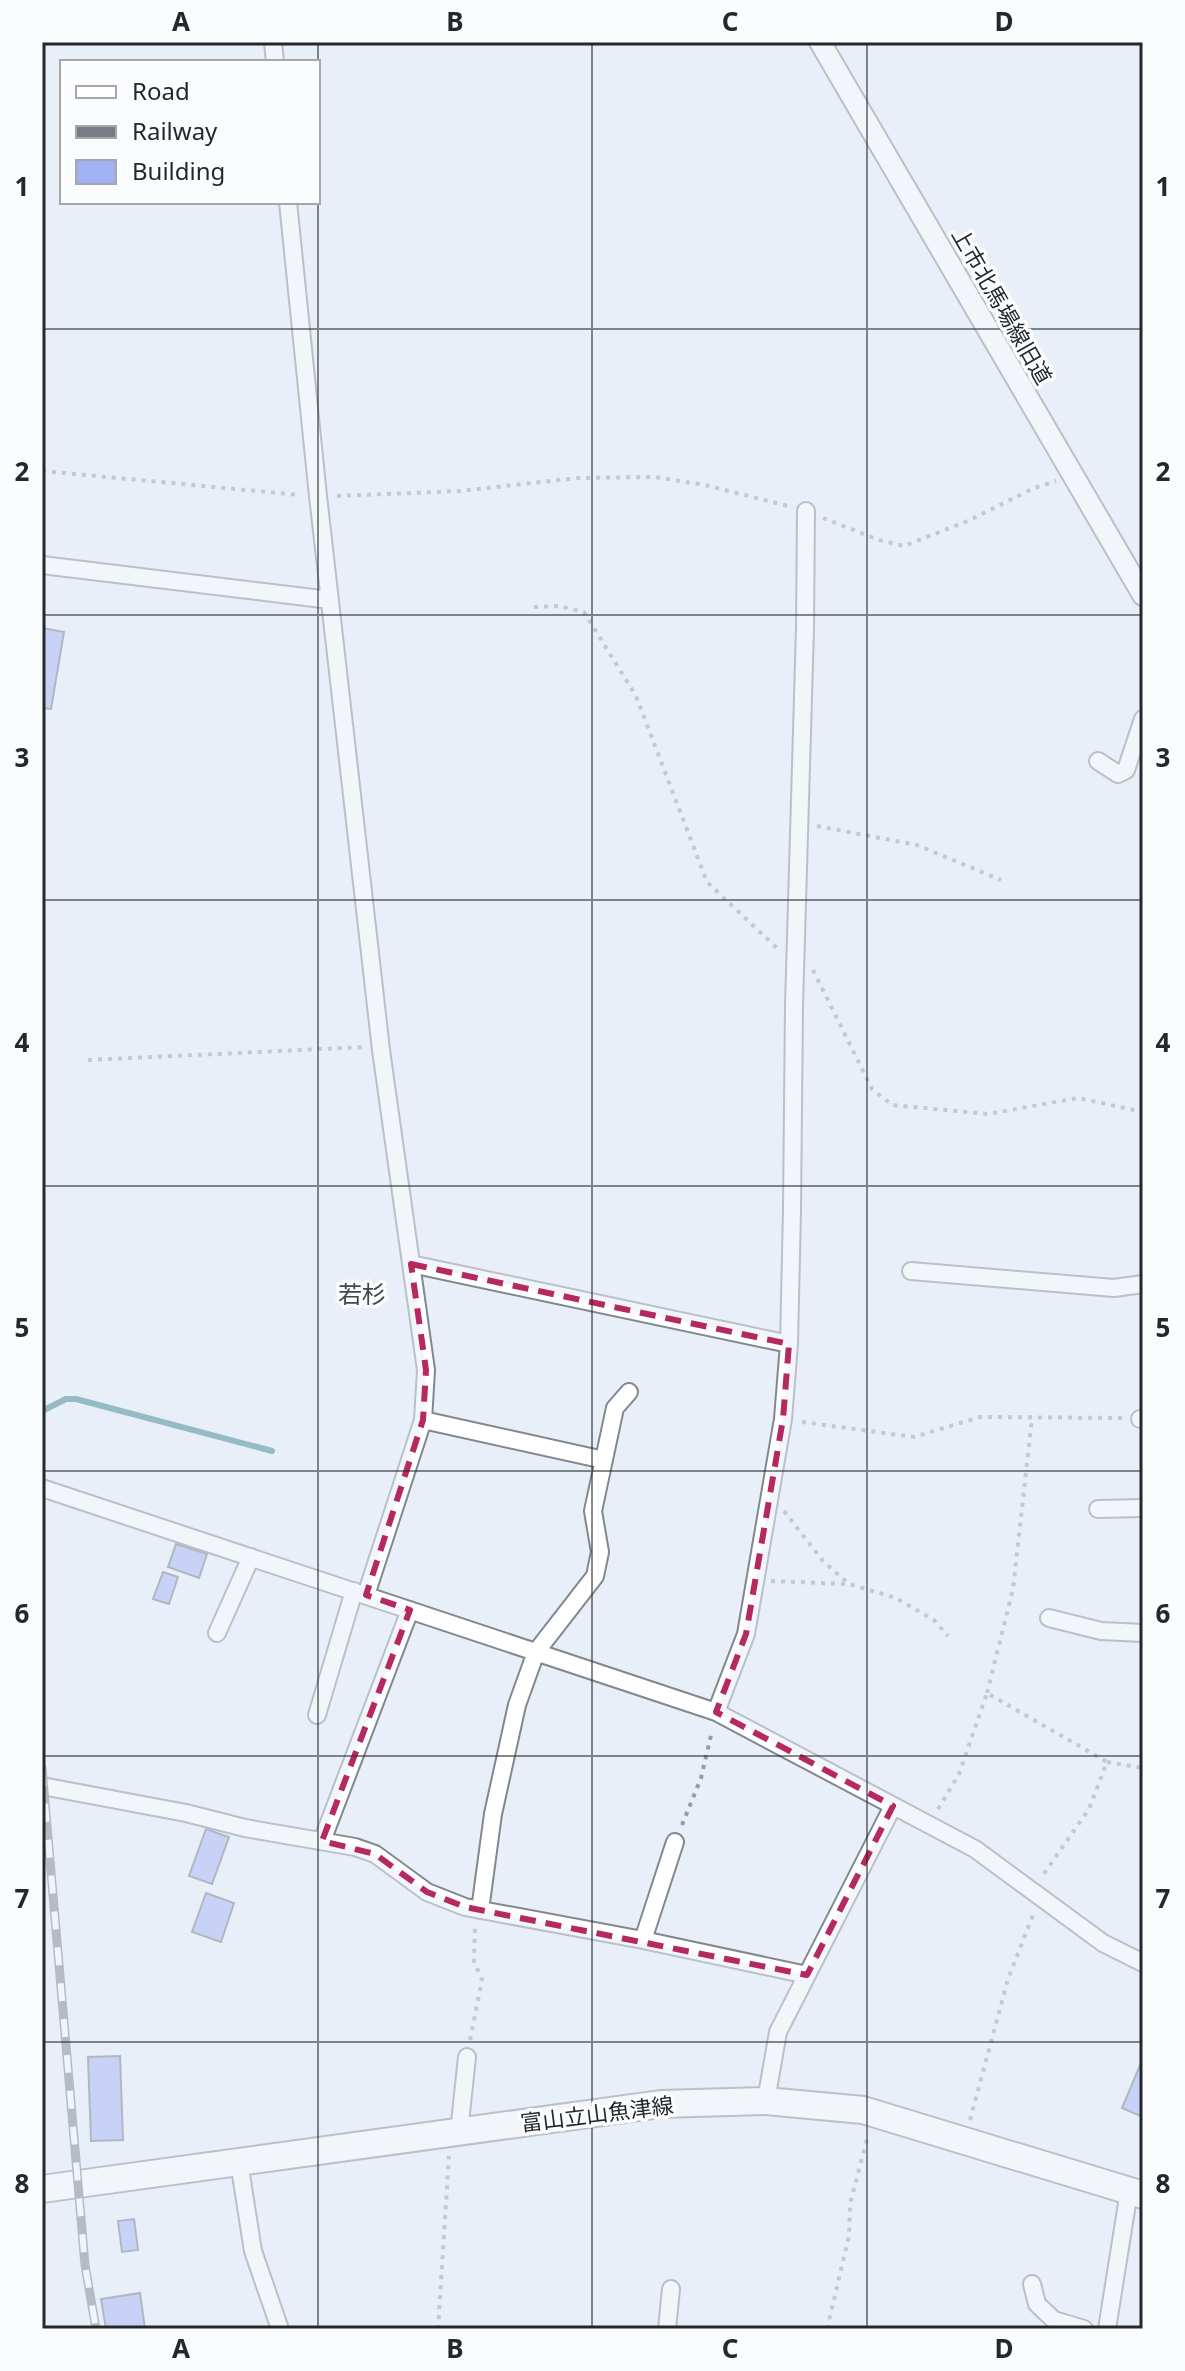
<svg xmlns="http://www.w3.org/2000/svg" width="1185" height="2371" font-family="'Noto Sans','Noto Sans JP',sans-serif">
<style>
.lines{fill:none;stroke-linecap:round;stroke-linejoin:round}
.stream{stroke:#2f7c89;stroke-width:6}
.building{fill:#a2b0f4;stroke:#70737c;stroke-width:2}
.minor-casing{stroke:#818890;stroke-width:20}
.tertiary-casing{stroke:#818890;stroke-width:24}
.primary-casing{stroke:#818890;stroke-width:30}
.path{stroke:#979ca3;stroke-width:4;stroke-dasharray:4 6;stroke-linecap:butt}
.minor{stroke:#fff;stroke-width:16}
.tertiary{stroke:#fff;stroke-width:20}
.primary{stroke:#fff;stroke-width:26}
.rail-casing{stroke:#787d83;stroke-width:9}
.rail{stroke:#fbfcfe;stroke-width:6;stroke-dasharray:18;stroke-linecap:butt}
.marked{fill:none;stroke:#b52860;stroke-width:6;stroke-dasharray:16 10;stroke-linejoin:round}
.grid{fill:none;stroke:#25282b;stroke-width:2;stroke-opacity:0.55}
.labels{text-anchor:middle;stroke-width:7;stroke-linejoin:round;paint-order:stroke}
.street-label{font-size:22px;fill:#25282b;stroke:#fbfcfe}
.neighbourhood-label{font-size:24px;fill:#41474e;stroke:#fbfcfe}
.neatline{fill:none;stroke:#25282b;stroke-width:3}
.grid-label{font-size:26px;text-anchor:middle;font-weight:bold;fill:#25282b}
</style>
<rect width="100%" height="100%" fill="#e8eff8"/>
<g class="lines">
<path class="stream" d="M42 1411 66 1399H76L272 1451"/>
</g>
<path class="building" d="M42 628 64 632 51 709 42 708Z
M176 1544 207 1554 199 1578 168 1567Z
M163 1572 178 1577 169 1604 153 1599Z
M206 1829 229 1837 212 1884 189 1876Z
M206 1893 234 1903 221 1942 192 1932Z
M120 2056 123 2140 91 2141 88 2057Z
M1143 2058V2117L1122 2108Z
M134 2219 138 2250 122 2252 118 2221Z
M140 2293 145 2329H106L101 2299Z"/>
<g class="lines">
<g class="minor-casing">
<path id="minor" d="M273 42 275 62
M288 202 318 496 381 1050 426 1370 423 1420 366 1595
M42 565 330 600
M1098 761 1118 774 1126 770 1143 719
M411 1264 789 1344
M911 1271 1114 1288 1143 1284
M1140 1419H1143
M423 1420 604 1460
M42 1488 716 1712 975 1849 1103 1943 1143 1963
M1098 1509 1143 1508
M1049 1618 1101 1631 1143 1633
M217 1633 251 1557
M716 1712 746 1634 783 1419 789 1344 792 1210 794 1006 805 628 806 511
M317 1715 354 1591
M42 1786 186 1813 245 1828 355 1847 375 1854 427 1892 465 1907 643 1940 807 1975
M322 1841 410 1610
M480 1910 493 1814 517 1705 536 1652 595 1576 600 1552 593 1511 615 1408 629 1392
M643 1940 675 1842
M766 2101 778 2032 893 1806
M459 2132 467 2057
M239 2162 253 2251 280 2329
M1032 2284 1037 2304 1054 2320 1084 2329
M667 2329 671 2289
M1107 2329 1129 2191"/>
</g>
<g class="tertiary-casing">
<path id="tertiary" d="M820 42 1143 595"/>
</g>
<g class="primary-casing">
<path id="primary" d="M42 2189 661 2104 766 2101 863 2110 1143 2195"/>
</g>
<path class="path" d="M42 471 300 495
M337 496 460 491 577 478 655 477 705 485 788 506
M823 518 879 540 904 546 970 520 1034 488 1056 481
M534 607 559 606 584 612 636 696 707 882 779 950
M817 826 917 845 1001 880
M813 970 872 1089 892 1105 988 1114 1078 1098 1143 1112
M88 1060 365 1047
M802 1422 914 1437 980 1417 1125 1418
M784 1511 823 1561 849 1584 896 1598 934 1620 948 1636
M771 1581 846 1584
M987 1693 1013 1589 1032 1418
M1107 1762 1143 1768
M938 1809 959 1774 987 1693 1107 1762 1089 1809 1043 1875
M682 1825 701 1778 712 1731
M470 2040 482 1980 474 1961 475 1928
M970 2120 1008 1979 1033 1915
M438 2329 449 2156
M827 2329 849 2236 850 2204 868 2135"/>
<use href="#minor" class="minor"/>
<use href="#tertiary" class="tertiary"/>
<use href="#primary" class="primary"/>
<g class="rail-casing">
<path id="rail" d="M42 1768 85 2265 96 2329"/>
</g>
<use href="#rail" class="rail"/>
</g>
<path d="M0 0H1185V2371H0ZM411 1264 789 1344 783 1419 746 1634 716 1712 893 1806 807 1975 465 1907 427 1892 375 1854 322 1841 410 1610 366 1595 423 1420 426 1370Z" fill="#e8eff8" fill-opacity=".55" fill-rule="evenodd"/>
<path class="marked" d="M411 1264 789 1344 783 1419 746 1634 716 1712 893 1806 807 1975 465 1907 427 1892 375 1854 322 1841 410 1610 366 1595 423 1420 426 1370Z"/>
<path class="grid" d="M318 42V2329M592 42V2329M867 42V2329M42 329H1143M42 615H1143M42 900H1143M42 1186H1143M42 1471H1143M42 1756H1143M42 2042H1143"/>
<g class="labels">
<g class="street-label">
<text transform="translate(1002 306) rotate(60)" y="8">上市北馬場線旧道</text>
<text transform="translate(597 2114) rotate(-7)" y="8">富山立山魚津線</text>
</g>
<g class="neighbourhood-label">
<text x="362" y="1303">若杉</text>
</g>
</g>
<rect width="1185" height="2371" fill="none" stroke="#fbfcfe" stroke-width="88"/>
<rect x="60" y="60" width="260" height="144" fill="#fbfcfe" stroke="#a5a7aa" stroke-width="2"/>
<rect x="76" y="86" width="40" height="12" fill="#ffffff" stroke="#a5a7aa" stroke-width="2"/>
<text x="132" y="100" font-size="24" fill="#25282b">Road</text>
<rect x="76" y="126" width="40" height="12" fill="#787d83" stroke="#a5a7aa" stroke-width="2"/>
<text x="132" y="140" font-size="24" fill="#25282b">Railway</text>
<rect x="76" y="160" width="40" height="24" fill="#a2b0f4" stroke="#a5a7aa" stroke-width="2"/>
<text x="132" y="180" font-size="24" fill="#25282b">Building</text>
<rect x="44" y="44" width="1097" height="2283" class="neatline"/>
<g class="grid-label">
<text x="181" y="31">A</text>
<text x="455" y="31">B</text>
<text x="730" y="31">C</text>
<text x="1004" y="31">D</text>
<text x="22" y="196">1</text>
<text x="1163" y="196">1</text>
<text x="22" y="481">2</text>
<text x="1163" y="481">2</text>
<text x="22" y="767">3</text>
<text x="1163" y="767">3</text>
<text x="22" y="1052">4</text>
<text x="1163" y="1052">4</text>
<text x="22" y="1337">5</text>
<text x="1163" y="1337">5</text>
<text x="22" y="1623">6</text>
<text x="1163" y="1623">6</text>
<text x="22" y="1908">7</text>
<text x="1163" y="1908">7</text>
<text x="22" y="2193">8</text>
<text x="1163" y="2193">8</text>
<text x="181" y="2358">A</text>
<text x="455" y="2358">B</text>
<text x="730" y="2358">C</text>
<text x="1004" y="2358">D</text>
</g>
</svg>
